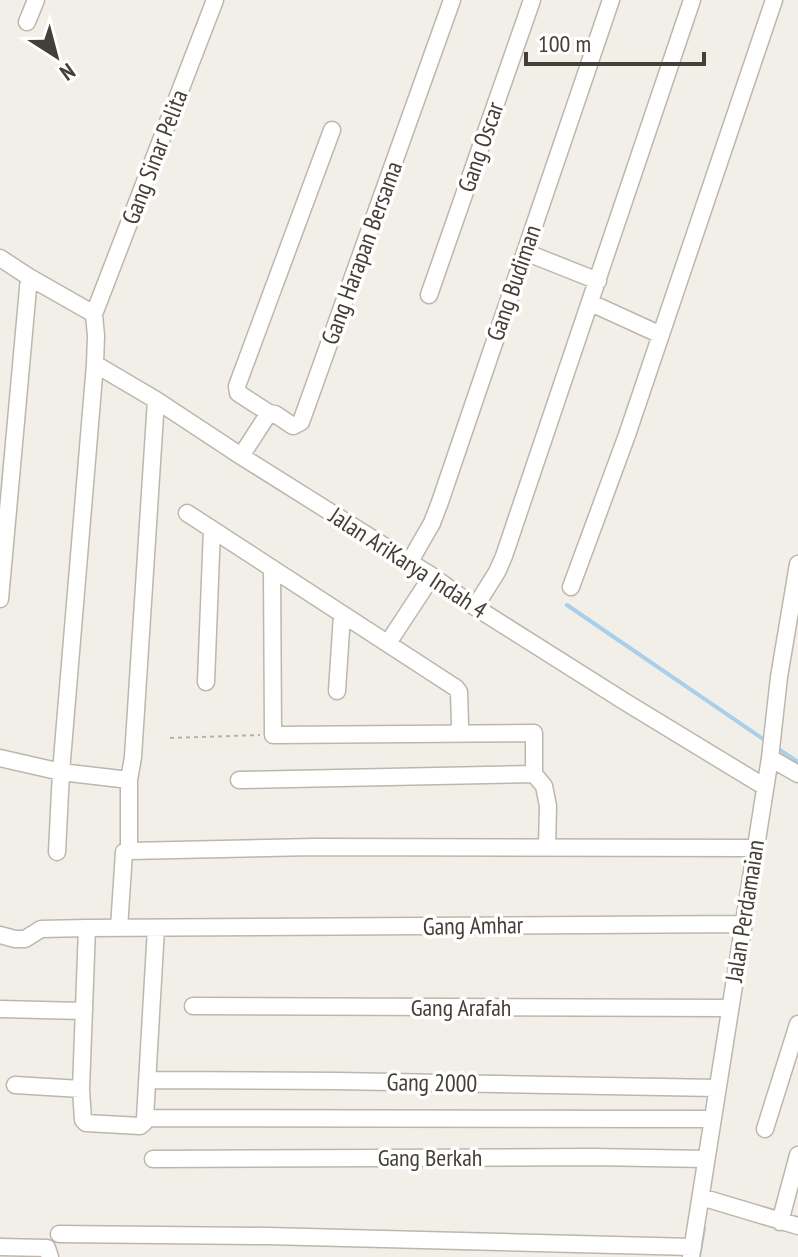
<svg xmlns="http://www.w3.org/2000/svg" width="798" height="1257" font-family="'PT Sans Narrow',sans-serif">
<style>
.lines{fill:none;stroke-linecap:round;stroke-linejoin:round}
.stream{stroke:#a9cfea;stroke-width:4}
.minor-casing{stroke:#bdb7ab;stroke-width:19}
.path{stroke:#beb29d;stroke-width:2;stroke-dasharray:4 4;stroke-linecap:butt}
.minor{stroke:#fff;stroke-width:16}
.labels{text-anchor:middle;stroke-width:7;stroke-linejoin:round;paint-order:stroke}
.street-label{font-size:24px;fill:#454037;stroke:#fff}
</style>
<rect width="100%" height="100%" fill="#f2efe8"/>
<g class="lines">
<path class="stream" d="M567 605 766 741
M777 748 798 762
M699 1257 704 1228"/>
<g class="minor-casing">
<path id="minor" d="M215 0 94 314 96 336 95 364 156 400 241 456 432 576 475 607 627 703 765 787
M27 22 36 0
M525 252 598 281
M0 258 29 277 94 314
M429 295 532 0
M591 303 661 335
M156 400 133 757 129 780V851L314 847 756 848
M269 413 238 393 237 386 332 130
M241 456 269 413 275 414 293 426 301 422 452 0
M187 513 456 688 459 692 460 724 458 733
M409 563 432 523 440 502 611 0
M272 568 273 735 534 733V774L544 786 548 806 547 847
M571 587 627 435 774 0
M0 599 29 277
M475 607 497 572 504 556 692 0
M388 643 432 576
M206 682 212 529
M337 691 342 615
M0 758 61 772 129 780
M770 758 798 774
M239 780 534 774
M57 852 61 772 95 364
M87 928 81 1089 83 1120 86 1123 140 1126 144 1123 145 1118 156 928
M119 928 124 852 129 851
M0 935 15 939H25L41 929 87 928 743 924
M193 1006 729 1008
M0 1009 83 1011
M148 1080 338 1081 717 1088
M15 1085 81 1089
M145 1118 712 1119
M765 1129 798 1024
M153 1159 593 1157 706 1159
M701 1197 798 1226
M780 1222 798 1155
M59 1234 267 1236 693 1247
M0 1247 47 1248 50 1257
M691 1257 770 758 779 677 798 564"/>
</g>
<path class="path" d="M170 738 260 735"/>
<use href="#minor" class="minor"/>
</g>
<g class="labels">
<g class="street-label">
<text transform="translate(481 147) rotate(-71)" y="8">Gang Oscar</text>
<text transform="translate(155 157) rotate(-69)" y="8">Gang Sinar Pelita</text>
<text transform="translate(362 253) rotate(-70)" y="8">Gang Harapan Bersama</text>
<text transform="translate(514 283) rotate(-71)" y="8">Gang Budiman</text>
<text transform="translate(408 563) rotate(33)" y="8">Jalan AriKarya Indah 4</text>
<text transform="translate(745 911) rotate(-81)" y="8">Jalan Perdamaian</text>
<text transform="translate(473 926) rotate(-1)" y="8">Gang Amhar</text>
<text x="461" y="1016">Gang Arafah</text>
<text transform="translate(432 1083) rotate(1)" y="8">Gang 2000</text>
<text x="430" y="1166">Gang Berkah</text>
</g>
</g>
<g transform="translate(56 56) rotate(144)" stroke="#ffffff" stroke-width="6" paint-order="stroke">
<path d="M0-6L14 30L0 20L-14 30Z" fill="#454037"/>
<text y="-12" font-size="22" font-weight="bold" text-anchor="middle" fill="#454037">N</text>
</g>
<path d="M526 52v12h178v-12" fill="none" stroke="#454037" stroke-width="4"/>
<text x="538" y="52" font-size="24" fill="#454037" stroke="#ffffff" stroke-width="6" paint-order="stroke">100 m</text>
</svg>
